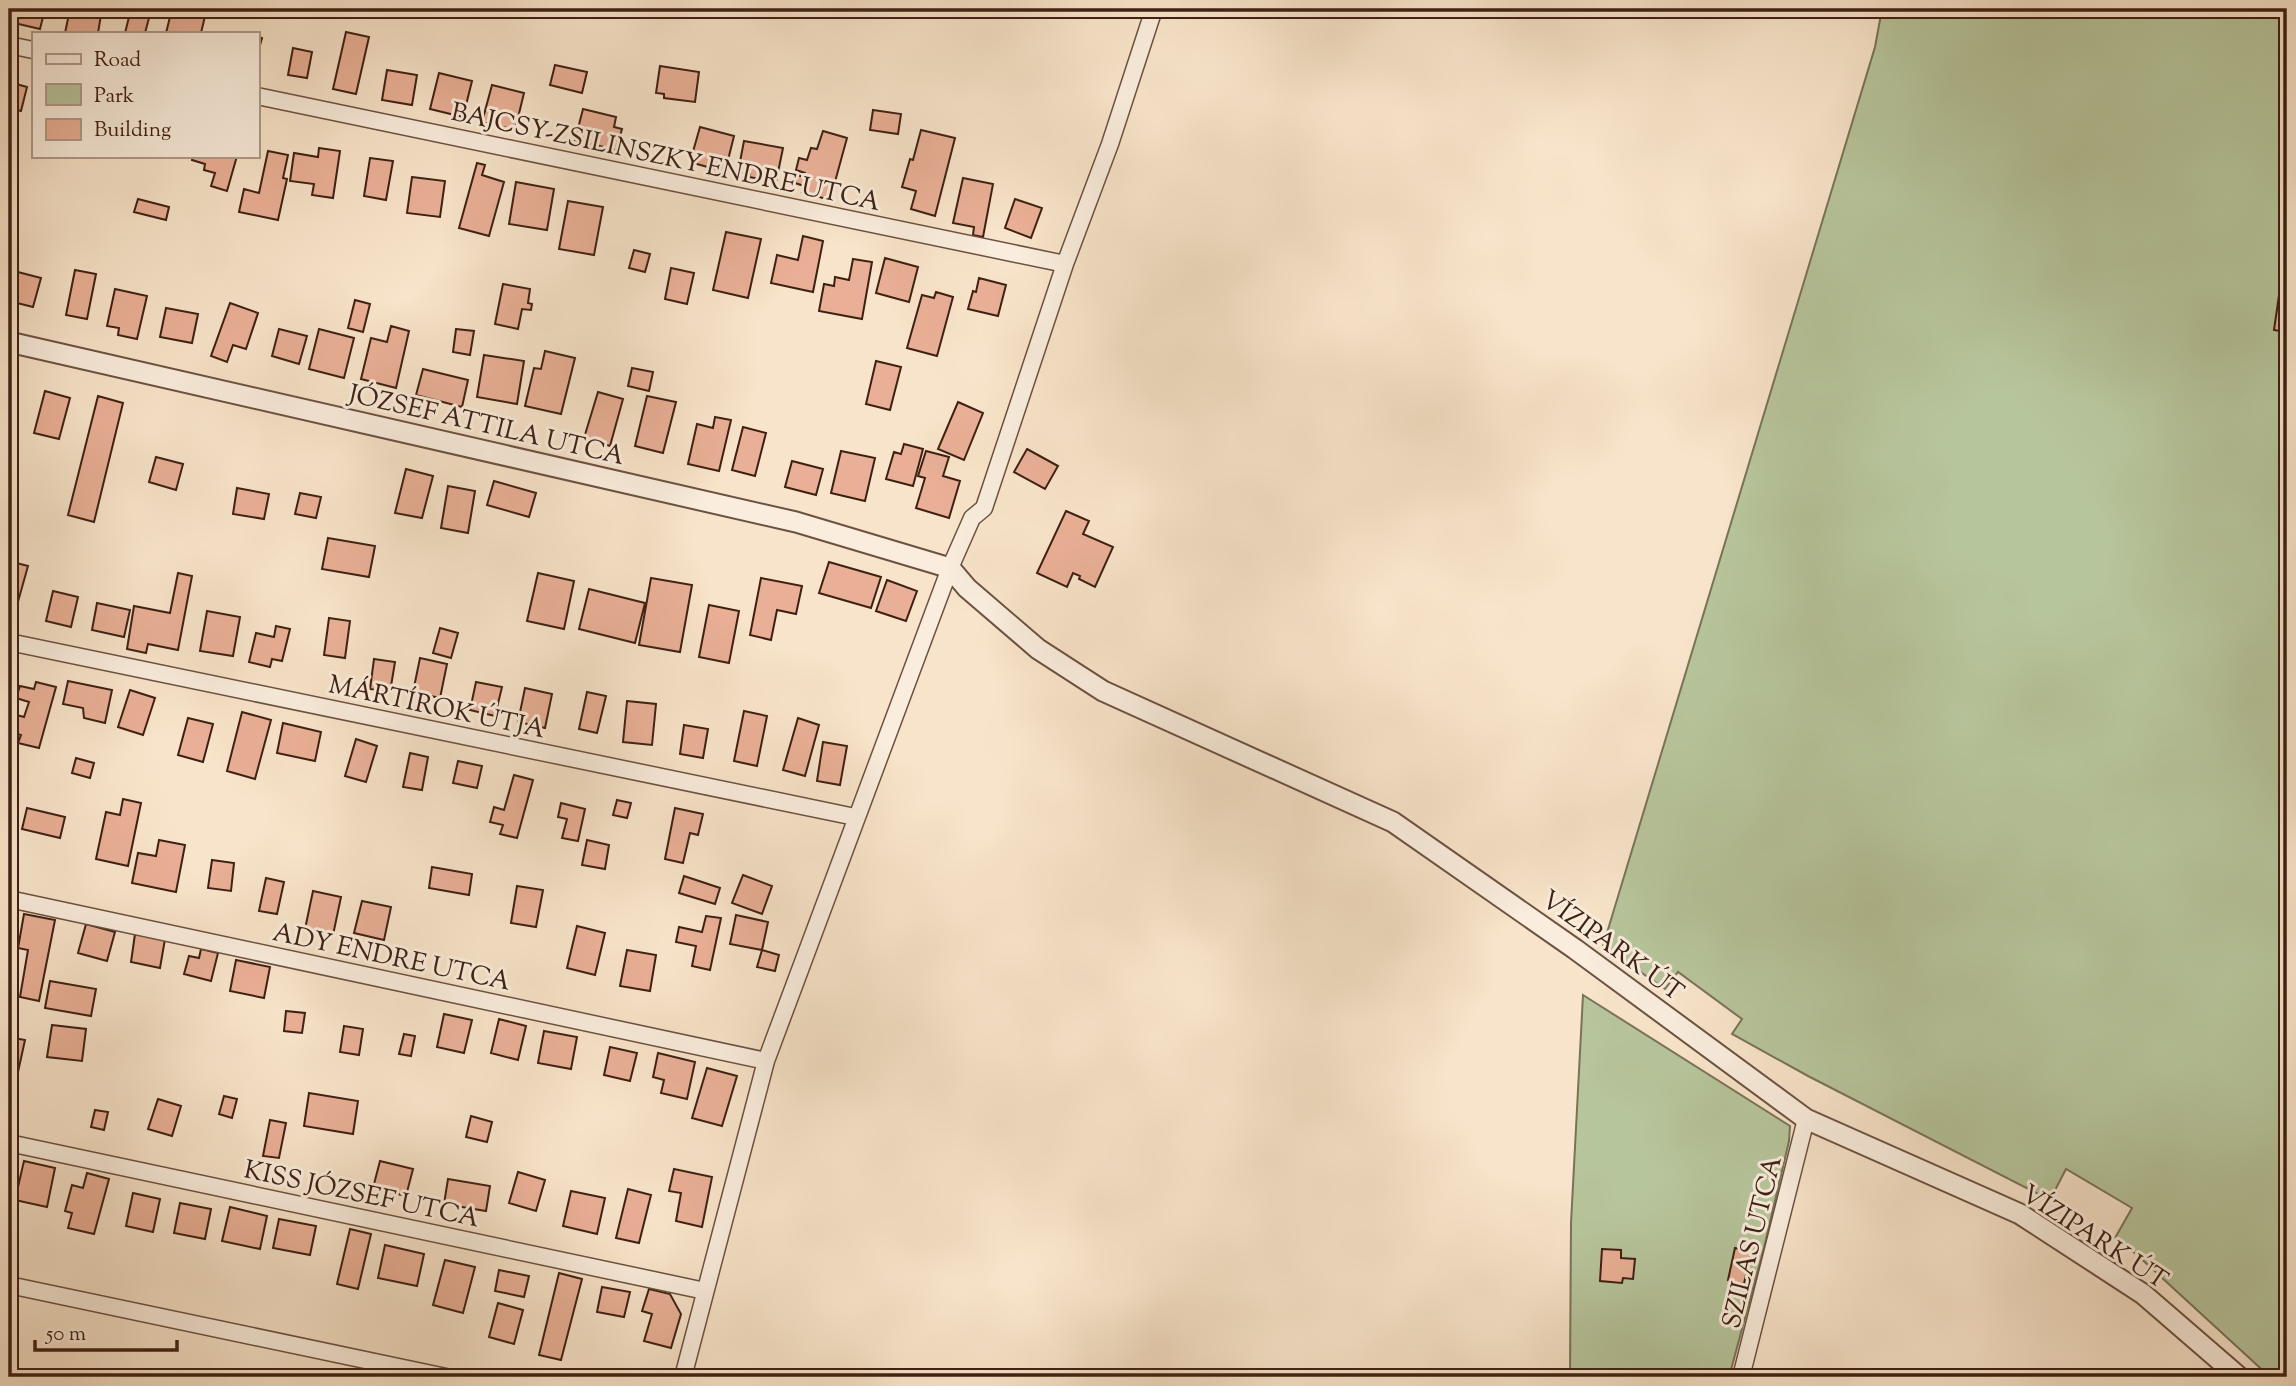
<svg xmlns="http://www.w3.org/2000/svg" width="2296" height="1386" font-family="'Sorts Mill Goudy',serif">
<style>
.green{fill:#b7c59c;stroke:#7a7258;stroke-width:2}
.building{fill:#eab097;stroke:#3e2013;stroke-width:2}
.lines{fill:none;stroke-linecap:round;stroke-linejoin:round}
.minor-casing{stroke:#6c5141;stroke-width:19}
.tertiary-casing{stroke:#6c5141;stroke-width:23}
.minor{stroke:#faeddd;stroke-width:16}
.tertiary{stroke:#faeddd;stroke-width:19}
.labels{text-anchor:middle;stroke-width:6;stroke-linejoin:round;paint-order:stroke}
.street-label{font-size:26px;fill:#3e2013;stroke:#faeddd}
</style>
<rect width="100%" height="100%" fill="#f8e4ca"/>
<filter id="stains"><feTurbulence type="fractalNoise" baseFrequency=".00286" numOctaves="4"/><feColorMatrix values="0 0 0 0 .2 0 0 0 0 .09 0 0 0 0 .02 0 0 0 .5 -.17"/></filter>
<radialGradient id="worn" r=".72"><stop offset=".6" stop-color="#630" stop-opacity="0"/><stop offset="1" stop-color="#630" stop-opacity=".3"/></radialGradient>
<path class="green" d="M1882 9H2287V1377H2270L2136 1254 2115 1238 2132 1208 2066 1169 2050 1200 1808 1076 1732 1034 1742 1019 1678 972 1665 989 1603 946 1875 47Z
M1583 995 1790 1126 1789 1141 1764 1248 1729 1377H1570L1571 1223Z"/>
<path class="building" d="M13 9H45L40 29 10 22Z
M70 9H102L98 33H65Z
M172 9 205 16 201 33H166Z
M130 13 149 18 145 33H125Z
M346 32 369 37 356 94 333 89Z
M257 36 262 38 257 56Z
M293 48 312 52 307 78 288 75Z
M555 65 587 72 582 93 550 85Z
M660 66 699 72 695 102 664 98V94L656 93Z
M387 70 417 75 412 105 382 100Z
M439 73 472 81 463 117 430 109Z
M9 82 27 87 21 111 9 108Z
M492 85 524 93 515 130 482 122Z
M583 109 616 117 614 127 622 129 616 150 575 140Z
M873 110 901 114 898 134 870 130Z
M700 127 734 136 725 172 690 162Z
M921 130 955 138 935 216 911 209 916 191 902 187 910 159 913 160Z
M823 131 847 138 830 200 802 192 804 186 795 183 797 175 804 177 805 173 796 170 799 158 807 160 811 148 817 149Z
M744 141 783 148 776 182 749 177 750 174 738 172Z
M319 148 340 151 333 198 312 195 314 184 290 181 294 153 318 157Z
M268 151 288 155 283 178 287 179 278 220 239 212 244 189 259 193Z
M193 156H237L227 191 211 186 215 173 204 170 205 164 192 160Z
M370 158 393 161 386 200 364 196Z
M477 163 485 165 482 175 504 182 489 236 459 228Z
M412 177 445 181 440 217 407 213Z
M963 178 993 184 983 237 973 235 974 227 953 223Z
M516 182 554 189 547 230 509 224Z
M138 199 169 207 166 220 134 212Z
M1015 199 1042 208 1031 238 1005 228Z
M568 201 603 207 594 255 559 249Z
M726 232 761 239 748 298 713 290Z
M803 236 823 241 813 292 771 283 777 255 798 260Z
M2287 240V332L2274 330Z
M634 250 650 254 645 272 629 268Z
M885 258 918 267 909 302 876 293Z
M853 259 872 262 862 319 819 311 824 284 834 286 835 277 849 280Z
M671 268 694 273 687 304 665 299Z
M75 270 96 274 87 319 66 315Z
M14 271 41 278 33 307 9 301V290Z
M979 278 1006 285 998 316 968 309 973 291 976 292Z
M503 284 530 289 528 303 532 304 531 310 522 309 518 329 495 324Z
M115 289 147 296 137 339 118 335 119 328 107 326Z
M936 292 953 297 937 356 907 348 922 295 934 298Z
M355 300 370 304 363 332 348 328Z
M230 303 258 313 246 349 233 345 227 362 211 356Z
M166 308 198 314 192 343 160 337Z
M391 326 409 331 396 388 361 379 371 338 387 342Z
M279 329 307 336 299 364 272 356Z
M319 329 354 338 344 378 309 369Z
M456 329 474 331 470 355 453 352Z
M545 351 575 358 561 414 525 406 534 368 541 369Z
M484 355 524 361 517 404 477 397Z
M876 361 901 367 890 410 866 404Z
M632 368 653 372 649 391 628 386Z
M423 369 468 380 462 407 416 395Z
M9 390 15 391 9 419Z
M45 391 70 398 59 439 34 433Z
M598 392 623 399 610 446 584 438Z
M98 396 123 403 94 522 68 515Z
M647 396 676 402 663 453 635 446Z
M958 402 983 413 964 460 938 449Z
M715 417 731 420 719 471 688 464 697 424 713 428Z
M743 427 766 433 755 476 732 470Z
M904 444 923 449 913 486 886 479 894 452 901 454Z
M1027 449 1058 466 1045 489 1014 472Z
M841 451 875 458 865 501 831 493Z
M926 451 949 457 943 476 960 481 949 518 916 508 925 478 918 476Z
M156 457 183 464 176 490 149 482Z
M792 461 823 469 816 495 785 487Z
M406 469 433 476 422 518 395 513Z
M494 481 536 493 529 517 487 505Z
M448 486 475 491 468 533 441 528Z
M237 488 269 494 264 519 233 514Z
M300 493 321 497 316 518 295 514Z
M1066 511 1089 521 1083 534 1113 547 1095 587 1079 579 1080 576 1073 573 1067 587 1037 573Z
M328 538 375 546 369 577 322 569Z
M9 561 28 566 14 616 9 614Z
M829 562 881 577 871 608 819 593Z
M178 573 192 576 178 650 148 644 146 653 127 649 134 606 170 613Z
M538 573 574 581 564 629 527 621Z
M651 578 692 585 680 652 639 645Z
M761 578 802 586 796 614 777 610 771 640 750 635Z
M887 580 917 591 906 621 876 611Z
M589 589 645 603 635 643 579 629Z
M53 591 78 597 71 627 46 621Z
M97 603 130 610 124 637 92 630Z
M709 605 739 611 729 663 699 657Z
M207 611 240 617 233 656 200 651Z
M329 618 350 621 345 658 324 655Z
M276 626 290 629 282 661 272 659 270 667 249 662 256 633 274 637Z
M440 628 458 633 451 658 433 653Z
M420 658 447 664 440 698 413 692Z
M374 659 395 662 390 692 370 689Z
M68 681 112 690 105 723 84 718 83 708 63 704Z
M36 682 56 687 39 748 18 743 21 735 9 731 13 714 24 717 29 702 16 698 20 686 34 689Z
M476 682 502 687 495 716 470 710Z
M525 688 552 694 545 728 518 722Z
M130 690 155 698 143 735 118 727Z
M587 692 606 696 597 733 579 729Z
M627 701 656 704 652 745 623 742Z
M744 711 767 716 757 766 734 761Z
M242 712 271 720 255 779 227 771Z
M188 718 213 724 203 762 178 755Z
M798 718 819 725 805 776 783 770Z
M283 723 321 732 315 761 277 753Z
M684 725 708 729 703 758 680 754Z
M356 739 377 746 366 782 345 776Z
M823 742 847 746 840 785 817 781Z
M410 753 428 757 422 790 403 787Z
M76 758 94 763 90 778 72 773Z
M458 761 482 766 477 788 453 783Z
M514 775 533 780 517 838 500 834 503 825 490 822 494 807 504 810Z
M123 799 141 803 128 866 96 859 106 812 120 815Z
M617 800 631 803 627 818 613 815Z
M561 803 585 809 578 841 562 838 567 819 558 817Z
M27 808 65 817 60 838 22 829Z
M675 808 703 814 698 835 690 833 683 863 665 859Z
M159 840 185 845 176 892 132 883 138 853 156 856Z
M587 840 609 845 605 869 582 865Z
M212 860 234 863 231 891 208 888Z
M432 867 472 874 469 895 429 888Z
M743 875 772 886 762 914 732 903Z
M684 876 720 888 715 904 679 893Z
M266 878 284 882 277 914 259 911Z
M517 886 543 890 536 927 511 923Z
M313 891 341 897 333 935 305 929Z
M362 901 391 907 384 940 354 933Z
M24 914 55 920 39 1001 20 997 28 950 18 948Z
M736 915 768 922 762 950 730 944Z
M706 916 721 918 710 970 692 966 696 946 676 942 679 927 702 932Z
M86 924 115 932 107 961 78 953Z
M577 926 605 933 595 975 567 968Z
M135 934 165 939 160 968 131 962Z
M201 949 218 953 211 981 184 974 189 956 199 958Z
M627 950 656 955 650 991 620 986Z
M762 950 779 955 775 971 757 967Z
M236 960 270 967 264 998 230 991Z
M50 981 96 989 91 1016 45 1008Z
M286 1011 305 1013 302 1033 284 1031Z
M444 1014 472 1020 464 1053 437 1047Z
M499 1019 526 1026 518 1060 491 1053Z
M52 1025 86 1029 82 1061 47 1057Z
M344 1026 363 1029 359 1055 340 1052Z
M544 1031 577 1037 571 1069 538 1063Z
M404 1034 415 1036 411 1056 399 1054Z
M9 1037 25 1040 9 1113Z
M610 1047 637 1053 630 1081 604 1075Z
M658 1053 695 1062 687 1099 661 1093 664 1080 653 1077Z
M707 1068 737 1076 722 1126 692 1118Z
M309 1093 358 1101 353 1134 304 1126Z
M224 1096 237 1099 232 1118 219 1114Z
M158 1099 181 1106 172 1136 148 1129Z
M95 1110 108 1112 104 1130 91 1127Z
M471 1116 492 1122 487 1142 466 1137Z
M270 1120 286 1123 279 1158 263 1156Z
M24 1161 55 1168 47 1207 15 1200Z
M380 1161 413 1169 406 1196 373 1188Z
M674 1169 712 1177 702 1227 676 1221 681 1193 669 1191Z
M518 1172 545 1180 536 1211 509 1203Z
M87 1173 109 1179 94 1234 68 1228 72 1213 65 1211 72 1185 83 1188Z
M448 1179 490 1186 486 1211 444 1204Z
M628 1189 651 1195 639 1243 616 1238Z
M571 1191 605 1198 597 1234 563 1226Z
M133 1193 160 1199 153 1232 126 1226Z
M180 1203 211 1209 205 1239 174 1233Z
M230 1207 267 1216 260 1249 222 1241Z
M279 1219 316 1226 310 1255 273 1248Z
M350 1229 371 1234 358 1289 337 1284Z
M385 1245 424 1254 417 1286 378 1278Z
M1735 1248 1751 1252 1744 1284 1728 1280Z
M1602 1249 1621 1250V1258L1635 1259 1633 1279 1623 1278 1622 1283 1600 1281Z
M445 1260 475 1267 463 1313 433 1305Z
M499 1270 529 1276 524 1297 495 1291Z
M559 1273 582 1279 561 1360 539 1355Z
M602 1287 630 1292 624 1317 597 1312Z
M649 1289 670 1294 681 1314 671 1348 644 1341 652 1314 642 1311Z
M498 1303 523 1310 514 1344 489 1337Z"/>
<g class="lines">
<g class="minor-casing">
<path id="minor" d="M9 45 33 50
M257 96 1065 264
M9 642 855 817
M9 899 766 1061
M9 1143 705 1291
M9 1285 446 1377
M683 1377 766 1061 950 568 972 518 984 508 1065 264 1110 144 1154 9
M1741 1377 1806 1119"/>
</g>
<g class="tertiary-casing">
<path id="tertiary" d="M9 342 796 522 950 568 967 588 1038 649 1103 691 1393 822 1575 949 1806 1119 2020 1214 2143 1294 2239 1377"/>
</g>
<use href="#minor" class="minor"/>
<use href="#tertiary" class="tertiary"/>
</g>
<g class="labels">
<g class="street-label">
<text transform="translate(666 156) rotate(12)" y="9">BAJCSY-ZSILINSZKY ENDRE UTCA</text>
<text transform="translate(487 424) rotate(13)" y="9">JÓZSEF ATTILA UTCA</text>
<text transform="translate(437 706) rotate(12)" y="9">MÁRTÍROK ÚTJA</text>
<text transform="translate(1613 945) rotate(36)" y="9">VÍZIPARK ÚT</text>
<text transform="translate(392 956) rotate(12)" y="9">ADY ENDRE UTCA</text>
<text transform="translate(362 1193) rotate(12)" y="9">KISS JÓZSEF UTCA</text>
<text transform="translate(2095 1236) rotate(33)" y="9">VÍZIPARK ÚT</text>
<text transform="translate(1751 1242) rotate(-76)" y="9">SZILAS UTCA</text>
</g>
</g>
<rect width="2296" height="1386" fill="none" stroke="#f8e4ca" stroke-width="35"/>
<rect x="10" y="10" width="2275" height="1365" fill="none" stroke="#3e2013" stroke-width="3.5"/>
<rect x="18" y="18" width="2261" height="1351" fill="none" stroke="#3e2013" stroke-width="2"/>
<rect x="32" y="32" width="228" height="126" fill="#faeddd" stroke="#af9b8c" stroke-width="2"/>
<rect x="46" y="54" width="35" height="10" fill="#faeddd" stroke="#af9b8c" stroke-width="2"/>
<text x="94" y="66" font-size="21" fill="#3e2013">Road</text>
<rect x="46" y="84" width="35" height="21" fill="#b7c59c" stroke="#af9b8c" stroke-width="2"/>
<text x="94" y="102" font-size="21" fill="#3e2013">Park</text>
<rect x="46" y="119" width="35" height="21" fill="#eab097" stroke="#af9b8c" stroke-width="2"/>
<text x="94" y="136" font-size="21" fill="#3e2013">Building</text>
<path d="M35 1340v10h142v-10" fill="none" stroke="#3e2013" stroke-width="3.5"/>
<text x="46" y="1340" font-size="21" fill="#3e2013" stroke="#faeddd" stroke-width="5" paint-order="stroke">50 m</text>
<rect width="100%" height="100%" filter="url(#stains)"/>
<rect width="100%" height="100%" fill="url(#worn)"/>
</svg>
